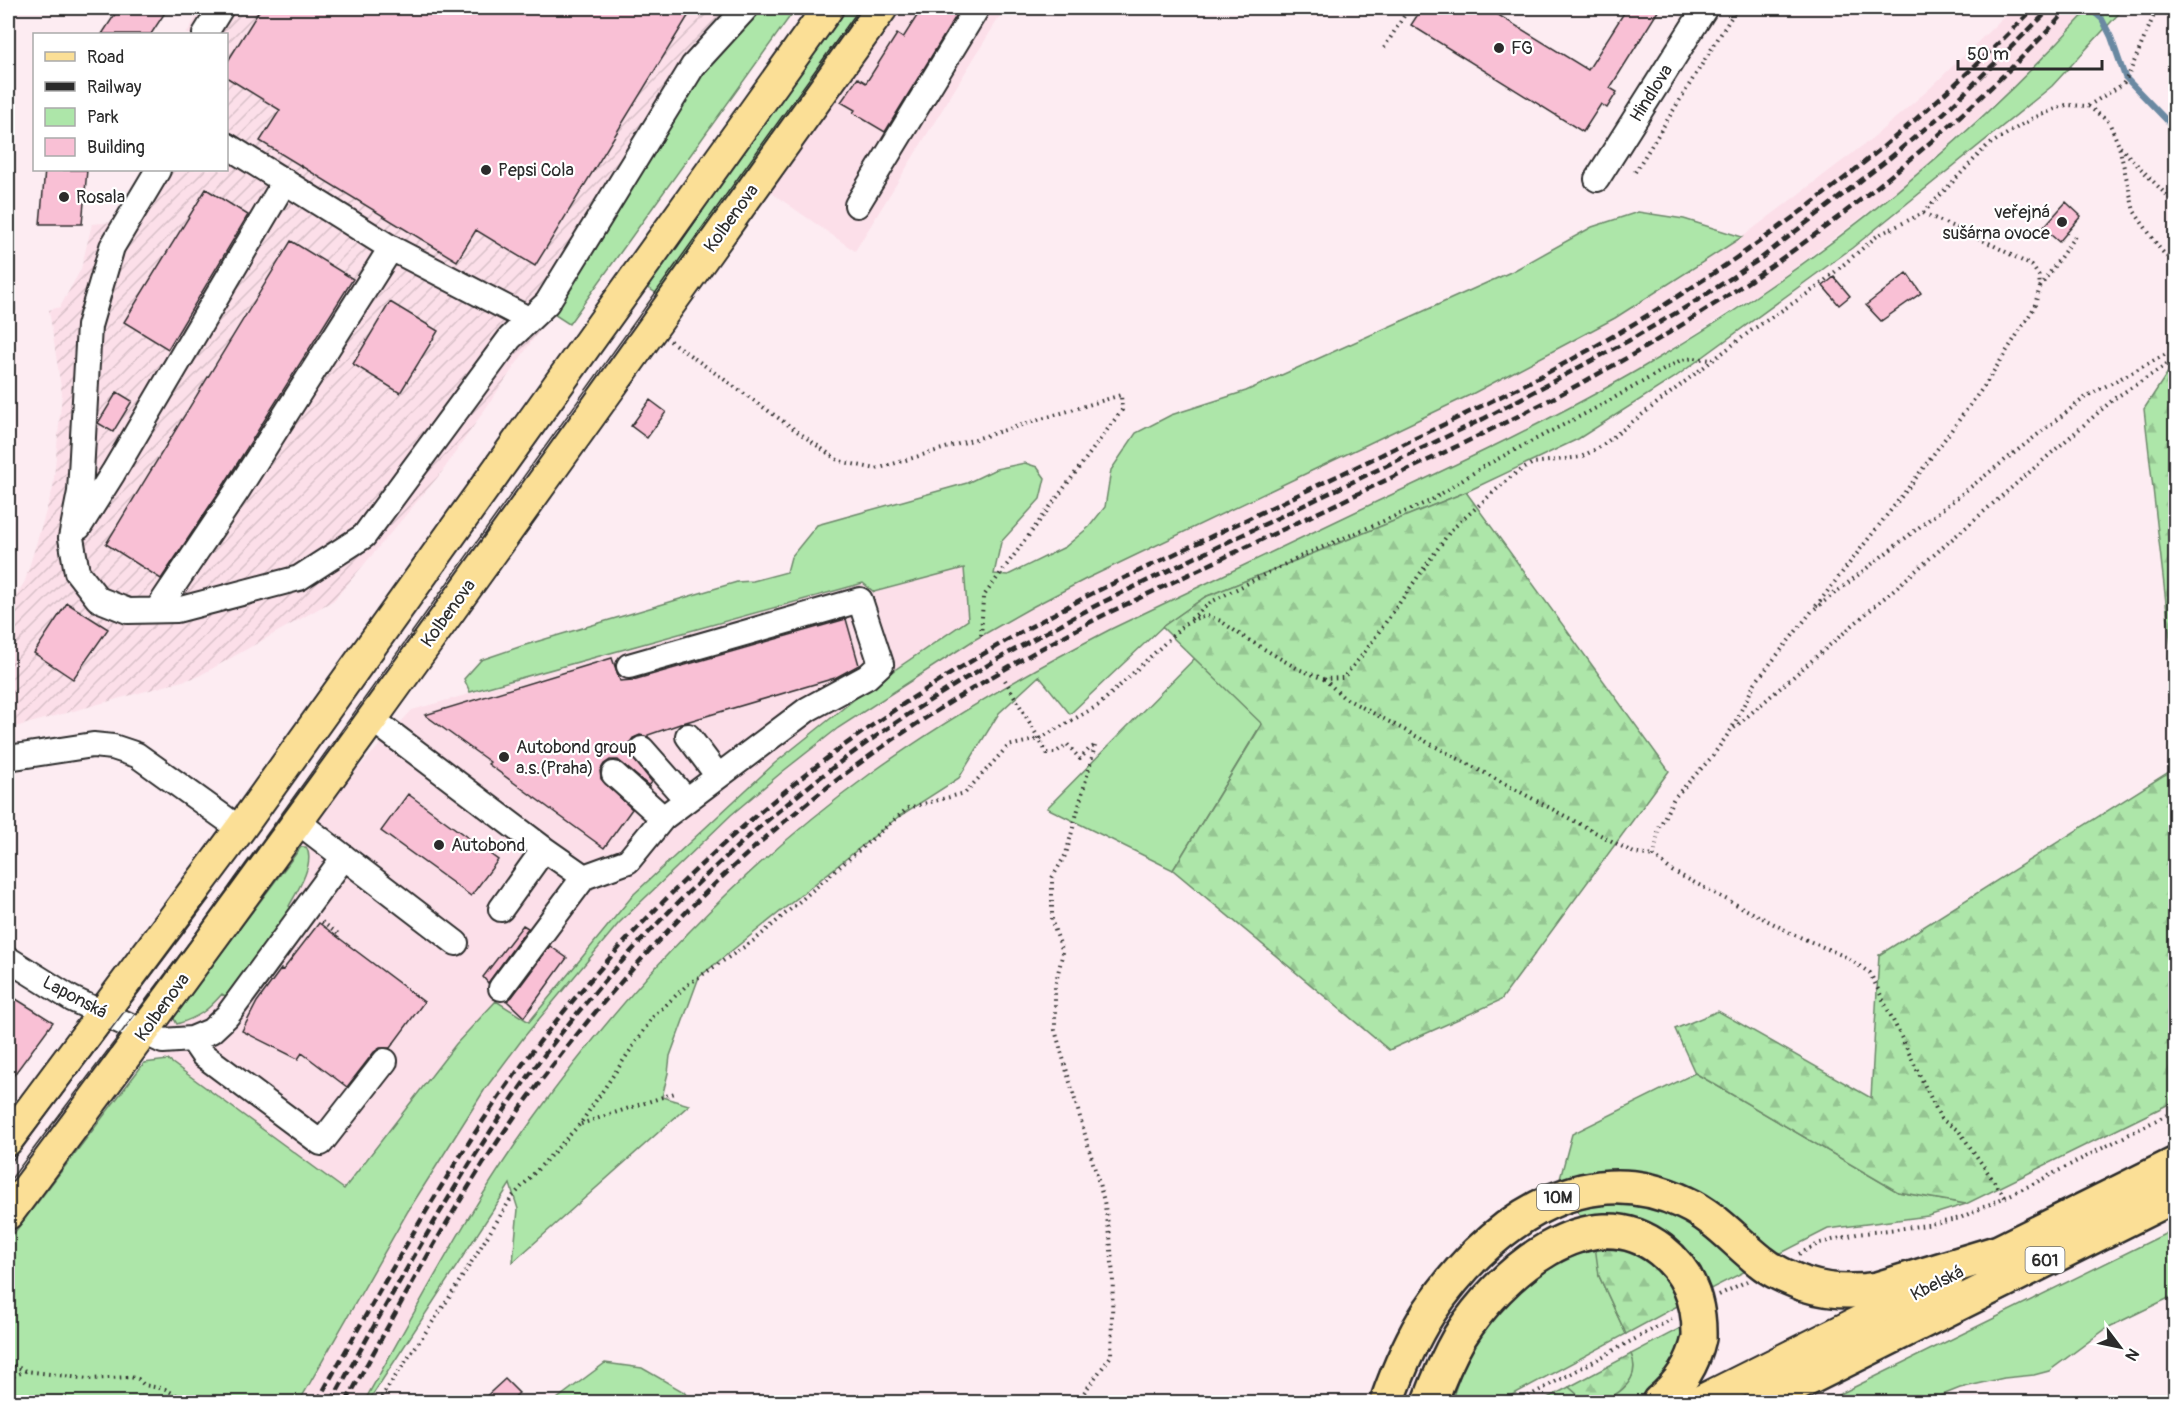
<svg xmlns="http://www.w3.org/2000/svg" width="2183" height="1410" font-family="Pangolin,sans-serif">
<style>
.built{fill:#fcdfe9}
.industrial{fill:url(#industrial-furrows)}
.green{fill:#ade6a9;stroke:#6c886a;stroke-width:1.5}
.forest{fill:url(#forest-firs);stroke:#6c886a;stroke-width:1.5}
.water{fill:url(#water-waves);stroke:#6a89a2;stroke-width:1.5}
.lines{fill:none;stroke-linecap:round;stroke-linejoin:round}
.stream{stroke:#6a89a2;stroke-width:6}
.building{fill:#f9c0d5;stroke:#2b2b2b;stroke-width:1.5}
.minor-casing{stroke:#2b2b2b;stroke-width:28}
.major-casing{stroke:#2b2b2b;stroke-width:34}
.highway-casing{stroke:#2b2b2b;stroke-width:38}
.path{stroke:#2b2b2b;stroke-width:4;stroke-dasharray:1.5 4.5;stroke-linecap:butt}
.minor{stroke:#fff;stroke-width:24}
.major{stroke:#fbdf96;stroke-width:30}
.highway{stroke:#fbdf96;stroke-width:33}
.tram{stroke:#2b2b2b;stroke-width:1.5}
.rail{stroke:#2b2b2b;stroke-width:4.5;stroke-dasharray:9 4.5;stroke-linecap:butt}
.highway-bridge-casing{stroke:#2b2b2b;stroke-width:38;stroke-linecap:butt}
.highway-bridge{stroke:#fbdf96;stroke-width:33}
.poi-dot{fill:#2b2b2b;stroke:#fff;stroke-width:2}
.labels{text-anchor:middle;stroke-width:4.5;stroke-linejoin:round;paint-order:stroke}
.shield{fill:#fff;stroke:#6b6b6b;stroke-width:1.5}
.shield-label{font-size:16px;font-weight:bold;fill:#2b2b2b}
.poi-label{font-size:18px;fill:#2b2b2b;stroke:#fff;text-anchor:start}
.street-label{font-size:18px;fill:#2b2b2b;stroke:#fff}
</style>
<defs>
<pattern id="industrial-furrows" width="10" height="10" patternUnits="userSpaceOnUse" patternTransform="scale(1.5)"><rect width="10" height="10" fill="#fcdfe9"/><path d="M-1 1l2-2M0 10L10 0M9 11l2-2" fill="none" stroke="#d8c0c8"/></pattern>
<pattern id="forest-firs" width="22" height="20" patternUnits="userSpaceOnUse" patternTransform="scale(1.5)"><rect width="22" height="20" fill="#ade6a9"/><path d="M5 1l3.5 6h-7zM16 11l3.5 6h-7z" fill="#95c592"/></pattern>
<pattern id="water-waves" width="16" height="10" patternUnits="userSpaceOnUse" patternTransform="scale(1.5)"><rect width="16" height="10" fill="#94c8f1"/><path d="M0 5q4-4 8 0t8 0" fill="none" stroke="#80accf"/></pattern>
</defs>
<rect width="100%" height="100%" fill="#fdecf2"/>
<filter id="ink" filterUnits="userSpaceOnUse"><feTurbulence type="fractalNoise" baseFrequency=".0167" numOctaves="2"/><feDisplacementMap in="SourceGraphic" scale="12" xChannelSelector="R" yChannelSelector="G"/><feConvolveMatrix kernelMatrix="1 2 1 2 8 2 1 2 1" color-interpolation-filters="sRGB"/></filter>
<g filter="url(#ink)">
<path class="built" d="M894 8H1005L855 251 763 187Z
M2013 8H2090L2022 78 1906 184 1774 283 1643 367 1567 408 1497 445 1111 629 1060 656 1003 688 871 773 817 815 768 857 661 961 568 1072 531 1121 456 1239 364 1402H299L408 1211 485 1089 524 1037 619 923 731 815 782 772 838 728 974 640 1034 606 1086 579 1472 394 1615 318 1678 279 1742 237 1870 140 1927 91Z
M964 568 968 620 871 686 775 763 634 894 529 1022 496 1001 456 1044 343 1189 168 1060 147 1049 312 818 412 710 863 583 874 592Z"/>
<path class="industrial" d="M202 8H761L738 28 555 302 545 322 442 472 334 600 197 677 8 729V609L25 581 53 488 62 394 49 310 60 307 81 269 92 224 113 222 143 170H226V34H186Z"/>
<path class="green" d="M761 8H796L569 324 549 311 679 100 738 28Z
M843 8H868L662 297 644 285Z
M2090 8H2124L2052 86 1852 248 1674 378 1578 439 1466 492 1205 597 1162 627 1070 714 1039 676 999 713 959 778 898 817 699 977 670 1056 668 1073 662 1097 689 1105 513 1262 518 1209 510 1184 368 1402H364C418 1307 469 1208 533 1119 625 990 742 867 870 774 946 719 1028 672 1111 629 1199 587 1288 544 1376 502 1466 460 1557 417 1643 367 1809 271 1961 149 2090 8Z
M1638 212 1684 219 1742 237 1615 318 1472 394 1086 579 1034 606 974 640 838 728 782 772 731 815 619 923 524 1037 485 1089 408 1211 299 1402H8V1241L144 1063 168 1060 344 1189 456 1044 496 1001 529 1022 634 894 775 763 871 686 968 620 964 568 874 592 863 583 470 692 464 679 481 660 522 646 737 582 753 581 787 572 791 557 817 525 967 483 996 469 1025 463 1037 467 1045 478 1040 499 1001 542 994 574 1008 575 1065 547 1089 527 1105 507 1111 470 1136 433 1171 415 1246 391 1513 271 1592 227Z
M1195 658 1262 723 1173 870 1047 808Z
M301 847H306C316 862 297 892 289 906L292 908 227 997 222 994C207 1011 199 1017 177 1024L173 1017Z
M1695 1073 1898 1192 1966 1204 1928 1216 1828 1229 1683 1303 1599 1276 1626 1334 1499 1402H1451L1465 1361 1479 1333 1514 1292 1566 1254 1595 1245 1560 1179 1572 1134Z
M2175 1229V1295L2107 1328 2049 1371 2034 1375 2004 1378 1960 1388 1925 1402H1824Z
M1686 1325 1683 1345 1660 1384 1647 1397 1640 1402H1598C1619 1391 1642 1382 1631 1354Z
M605 1363 642 1368 684 1392 692 1402H553Z
M1569 1387 1586 1402H1540Z"/>
<path class="forest" d="M2172 366H2176L2175 682 2144 409Z
M1466 492 1669 771 1501 1000 1389 1050 1173 870 1262 724 1162 627 1205 597Z
M2175 768 2176 1100 2169 1104 1966 1204 1898 1192 1695 1073 1675 1029 1718 1011 1871 1098 1879 955Z
M1595 1246 1631 1249 1658 1265 1683 1303 1626 1334 1599 1276Z
M1631 1354C1643 1382 1612 1403 1586 1402L1569 1387Z"/>
<path class="water" d="M8 201 15 310 13 317 8 320Z"/>
<g class="lines">
<path class="stream" d="M2089 8 2102 19 2111 37 2125 77 2176 130"/>
</g>
<path class="building" d="M119 8H168L151 34H102Z
M261 8H693L535 266 476 230 457 261 260 141 280 110 226 77V64Z
M922 8H961L885 132 853 113 855 110 841 102 858 78 866 83 897 34 903 38Z
M1422 8H1487L1588 70 1627 8H1660L1610 88 1617 92 1607 108 1601 104 1583 132 1411 25Z
M45 170H87L82 224H40Z
M206 189 248 215 168 349 124 322Z
M2066 202 2081 216 2059 242 2043 228Z
M291 241 353 279 225 483 161 579 106 544Z
M1907 273 1921 293 1881 321 1866 305Z
M1834 277 1850 296 1839 305 1823 286Z
M390 302 438 331 400 393 353 364Z
M117 392 132 401 113 432 98 423Z
M650 400 666 412 647 438 631 426Z
M67 603 108 629 73 679 34 653Z
M846 619 859 665 835 678 686 722 648 735V737L640 735 633 738 628 745V752L652 782 649 786 618 760H610L604 764 600 771 601 779 632 809 604 848 488 764 490 762 425 715 612 658 620 681 633 680Z
M408 794 498 860 471 896 381 831Z
M319 923 424 1002 390 1048H380L374 1052 347 1087 302 1053 298 1059 242 1031 257 1002 281 969 283 970Z
M523 925 528 928 488 983 483 977Z
M550 946 567 958 524 1017 507 1001 512 997Z
M8 994 53 1022 8 1083Z
M505 1379 519 1393 509 1402H480Z"/>
<g class="lines">
<g class="minor-casing">
<path id="minor" d="M205 34 221 8
M226 145 391 248 528 319
M158 170 112 247 89 326 80 492 71 538 77 572 98 599 128 611 177 610 299 578 364 536 510 338 547 303 693 66 746 8
M1597 179 1705 8
M857 205 977 8
M79 527 113 473 285 181
M157 610 237 491 391 248
M372 719 544 849 584 877 628 861 663 818 808 709 867 677 881 664 860 600 629 666
M688 736 718 776
M642 749 687 800
M8 758 93 745 113 747 137 755 240 829
M614 774 663 818
M297 821 456 943
M501 909 544 849
M8 959 72 999 163 1041 192 1039 203 1055 321 1143 385 1061
M501 988 584 877
M192 1039 211 1031 227 1016 344 857"/>
</g>
<g class="major-casing">
<path id="major" d="M8 1140 240 829 828 8
M8 1214C306 817 593 411 882 8
M1698 1402 1948 1277"/>
</g>
<g class="highway-casing">
<path id="highway" d="M1804 1284C1829 1292 1851 1293 1877 1289L1999 1252 2176 1164
M1659 1402C1680 1384 1693 1365 1699 1338
M1761 1402 2176 1195"/>
</g>
<path class="path" d="M1384 48 1409 8
M2088 106 2123 84 2129 74 2157 8
M2120 147 2176 205
M1635 172 1737 8
M2040 287 2077 233
M670 341 839 461 876 469 1121 395 1122 410 983 597 981 639
M1816 606 1912 483 1985 385 2034 308 2040 287 2039 276 2032 266 1989 243 1923 213
M1191 619 1211 602 1297 558 1430 501 1484 466 1598 407 1681 360 1694 358 1712 360
M1324 679 1343 697 1634 853 1654 856
M1005 680 1047 753H1055L1067 744 1080 759 1090 748 1095 746
M1734 728 2115 398 2176 359
M322 922 340 935
M581 1124 675 1093
M2005 1197 1959 1131 1941 1119 1870 973 1846 957 1793 934 1672 871 1654 856 1659 828 1674 798 1711 758 1731 730 1755 683 1812 611 2087 396 2168 353H2176
M1799 1254 1820 1243 1857 1234 1935 1224 1960 1218 2031 1185 2176 1110
M1719 1295 1747 1281
M8 1363 26 1371 88 1379 130 1377 138 1379 144 1385 165 1389 189 1402
M8 1378 26 1371
M378 1402 449 1298 512 1197 580 1124 653 1017 687 985 756 939 908 808 965 793 1008 746 1039 739 1099 705 1184 625 1197 618 1208 616 1221 621 1242 636 1298 669 1324 679 1343 678 1364 653 1451 530 1513 475 1533 463 1581 457 1600 447 1752 330 1816 288 1877 236 1923 213 1987 146 2033 118 2066 105 2088 106 2109 122 2119 146 2134 211 2160 249 2176 266
M1077 1402 1111 1356 1113 1278 1110 1235 1104 1201 1055 1030V986L1063 952 1052 922V878L1066 854 1095 746
M1518 1402 1672 1319"/>
<use href="#minor" class="minor"/>
<use href="#major" class="major"/>
<use href="#highway" class="highway"/>
<path class="tram" d="M676 249 702 212
M8 1166 209 899
M8 1183 194 936 860 8"/>
<path class="rail" d="M317 1402C375 1299 432 1195 499 1097 596 958 729 826 867 729 939 678 1015 634 1093 593 1189 547 1285 501 1381 455 1463 415 1547 376 1625 329 1777 238 1910 134 2034 8
M331 1402C388 1302 443 1201 508 1105 588 989 688 884 798 795 890 720 993 659 1099 604L1485 418 1628 341 1693 303 1760 259 1886 161 1944 113 2051 8
M346 1402C401 1304 454 1202 520 1109 602 996 697 891 806 804 897 731 1001 668 1104 615 1196 571 1288 527 1380 483 1467 442 1554 400 1637 352 1795 259 1945 143 2069 8"/>
<g class="highway-bridge-casing">
<path id="highway-bridge" d="M1387 1402C1398 1371 1411 1340 1429 1312 1485 1228 1581 1153 1685 1203 1714 1216 1735 1241 1760 1261 1773 1272 1789 1278 1804 1284
M1430 1402C1438 1380 1448 1357 1460 1336 1498 1276 1589 1193 1661 1250 1689 1272 1700 1302 1699 1338"/>
</g>
<use href="#highway-bridge" class="highway-bridge"/>
</g>
</g>
<g class="poi-dot">
<circle cx="1499" cy="48" r="6"/>
<circle cx="486" cy="170" r="6"/>
<circle cx="64" cy="197" r="6"/>
<circle cx="2062" cy="222" r="6"/>
<circle cx="504" cy="757" r="6"/>
<circle cx="439" cy="845" r="6"/>
</g>
<g class="labels">
<g class="shield">
<rect x="1537" y="1184" width="42" height="26" rx="4.5"/>
<rect x="2025.5" y="1247" width="39" height="26" rx="4.5"/>
</g>
<g class="shield-label">
<text x="1558" y="1203">10M</text>
<text x="2045" y="1266">601</text>
</g>
<g class="poi-label">
<text x="1511" y="54">FG</text>
<text x="498" y="176">Pepsi Cola</text>
<text x="76" y="203">Rosala</text>
<text x="2050" y="218" text-anchor="end">veřejná<tspan x="2050" dy="21">sušárna ovoce</tspan></text>
<text x="516" y="753">Autobond group<tspan x="516" dy="21">a.s.(Praha)</tspan></text>
<text x="451" y="851">Autobond</text>
</g>
<g class="street-label">
<text transform="translate(1651 93) rotate(-58)" y="6">Hindlova</text>
<text transform="translate(731 218) rotate(-54)" y="6">Kolbenova</text>
<text transform="translate(448 613) rotate(-54)" y="6">Kolbenova</text>
<text transform="translate(75 997) rotate(28)" y="6">Laponská</text>
<text transform="translate(162 1007) rotate(-54)" y="6">Kolbenova</text>
<text transform="translate(1937 1283) rotate(-27)" y="6">Kbelská</text>
</g>
</g>
<rect width="2183" height="1410" fill="none" stroke="#fff" stroke-width="30"/>
<rect x="15" y="15" width="2153" height="1380" fill="none" stroke="#2b2b2b" stroke-width="2" filter="url(#ink)"/>
<rect x="33" y="33" width="195" height="138" fill="#ffffff" stroke="#aaaaaa" stroke-width="1.5"/>
<rect x="45" y="52" width="30" height="9" fill="#fbdf96" stroke="#aaaaaa" stroke-width="1.5"/>
<text x="87" y="63" font-size="18" fill="#2b2b2b">Road</text>
<rect x="45" y="82" width="30" height="9" fill="#2b2b2b" stroke="#aaaaaa" stroke-width="1.5"/>
<text x="87" y="93" font-size="18" fill="#2b2b2b">Railway</text>
<rect x="45" y="108" width="30" height="18" fill="#ade6a9" stroke="#aaaaaa" stroke-width="1.5"/>
<text x="87" y="123" font-size="18" fill="#2b2b2b">Park</text>
<rect x="45" y="138" width="30" height="18" fill="#f9c0d5" stroke="#aaaaaa" stroke-width="1.5"/>
<text x="87" y="153" font-size="18" fill="#2b2b2b">Building</text>
<g transform="translate(2120 1347) rotate(122)" stroke="#ffffff" stroke-width="4.5" paint-order="stroke">
<path d="M0-4.5L10 22L0 15L-10 22Z" fill="#2b2b2b"/>
<text y="-9" font-size="16" font-weight="bold" text-anchor="middle" fill="#2b2b2b">N</text>
</g>
<path d="M1958 60v9h144v-9" fill="none" stroke="#2b2b2b" stroke-width="3"/>
<text x="1967" y="60" font-size="18" fill="#2b2b2b" stroke="#ffffff" stroke-width="4.5" paint-order="stroke">50 m</text>
</svg>
